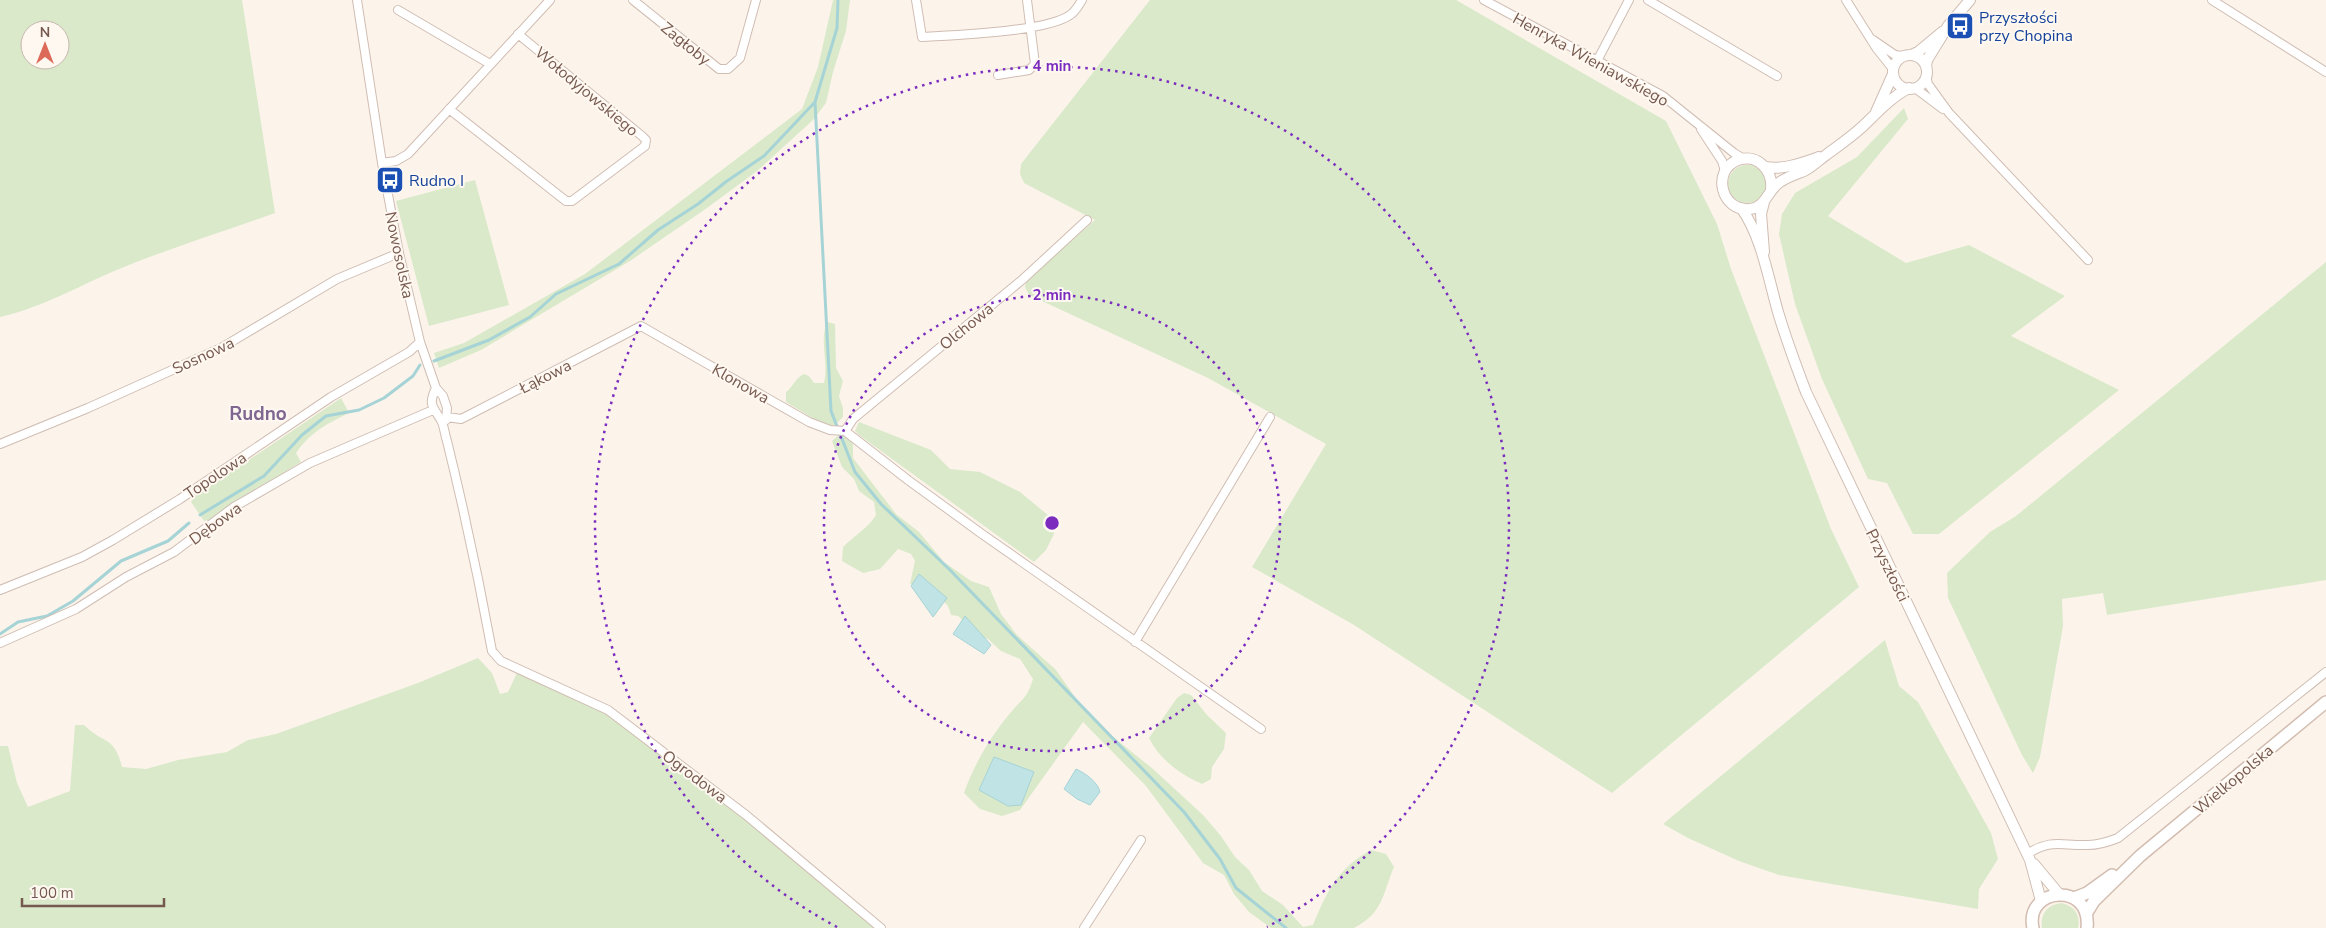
<svg xmlns="http://www.w3.org/2000/svg" width="2326" height="928" font-family="'Nunito Sans',sans-serif">
<style>
.green{fill:#d9e9c9;fill-rule:evenodd}
.water{fill:#c0e3e5;stroke:#a6d3d6}
.lines{fill:none;stroke-linecap:round;stroke-linejoin:round}
.stream{stroke:#a6d3d6;stroke-width:3}
.minor-casing{stroke:#d0bdb3;stroke-width:10}
.tertiary-casing{stroke:#d0bdb3;stroke-width:12}
.secondary-casing{stroke:#d3bdb1;stroke-width:14}
.minor{stroke:#fff;stroke-width:8}
.tertiary{stroke:#fff;stroke-width:10}
.secondary{stroke:#fff;stroke-width:11}
.ring{fill:none;stroke:#7b2cbf;stroke-width:2.5;stroke-dasharray:2.5 5}
.labels{text-anchor:middle;stroke-width:4;stroke-linejoin:round;paint-order:stroke}
.transit-label{font-size:16px;fill:#164399;stroke:#fef8f1;text-anchor:start}
.street-label{font-size:16px;fill:#76594f;stroke:#fef8f1}
.quarter-label{font-size:19px;font-weight:bold;fill:#7f6791;stroke:#fef8f1}
.centre{fill:#7b2cbf;stroke:#fef8f1;stroke-width:2.5}
.ring-label{font-size:15px;text-anchor:middle;font-weight:bold;fill:#7b2cbf;stroke:#fef8f1;stroke-width:4;stroke-linejoin:round;paint-order:stroke}
</style>
<rect width="100%" height="100%" fill="#fcf4eb"/>
<path class="green" d="M0 0H242L275 213C225 231 173 247 124 267 82 284 44 307 0 317ZM30 30H60V60H30Z
M833 0H850L846 31 833 72 826 103 813 120 757 171 707 208 630 261 481 350 439 368 434 353 464 343 585 274 802 109 818 67Z
M1150 0H1456L1666 121 1717 224 1731 269 1831 529 1859 587 1612 793 1354 625 1252 567 1326 444 1208 378 1029 295 1025 287 1026 281 1095 220 1024 183 1020 174 1021 164Z
M1904 108 1908 119 1828 216 1906 263 1969 245 2065 296 2011 336 2119 390 1939 534H1913L1887 483 1868 479 1822 379 1795 304 1779 234 1782 214 1795 193 1857 157Z
M1728 184a19 19 0 1 1 38 0a19 19 0 1 1-38 0Z
M475 180 509 305 429 326 396 201Z
M2326 262V580L2107 615 2103 593 2062 599 2063 626 2040 757 2033 773 2022 755 1948 598 1947 573 1990 532 2016 516Z
M827 322 835 324 836 368 843 381 839 396 843 408V417L835 425H824L786 402V392C793 387 796 377 804 374L809 376 814 383H824C829 363 819 341 827 322Z
M341 398 349 413C328 423 309 433 296 453L301 462 212 519 204 521 191 502 195 496Z
M859 422 931 450 950 469 980 472 1020 492 1049 516 1054 534 1046 550 1034 562 859 435 855 431Z
M840 434 853 441V458L896 514 919 532 944 562 971 581 989 587 1001 614 1017 635 1056 670 1082 707 1112 736 1153 769 1203 815 1221 836 1235 857 1249 870 1262 891 1283 905 1303 927 1313 925C1327 891 1338 868 1371 850L1386 854 1394 867C1382 895 1384 912 1354 928H1271L1249 912 1234 894 1224 875 1203 863 1146 786 1083 722 1020 810 1002 816 980 809 964 793C974 764 992 734 1012 711 1024 697 1027 698 1033 679L1020 659 1001 651 988 639 975 635 970 627 958 616 951 615 948 606 927 584H910L915 561 911 554 898 549 880 569 863 573 842 561 843 547C854 536 868 528 876 515L874 502 859 491 854 479 842 467 832 441Z
M1885 640 1899 686 1918 702 1991 833 1998 859 1979 889 1978 909 1779 875 1739 861 1688 838 1663 824Z
M478 658 492 673 500 694 508 692 517 673 606 712 744 817 881 928H0V746H8L17 783 28 807 70 791 75 725H84C104 745 114 735 122 767L146 769 178 760 227 752 248 740 276 734 418 683Z
M1184 693 1191 695 1207 715 1226 733 1224 749 1212 767 1211 779 1202 784C1180 774 1160 760 1149 738L1177 698Z
M2061 903C2074 906 2081 914 2078 928H2042C2040 914 2047 905 2061 903Z"/>
<path class="water" d="M919 574 947 598 933 617 911 586Z
M965 616 991 645 984 654 953 634Z
M994 757 1034 772 1021 805 1008 806 979 790Z
M1076 769C1085 773 1098 782 1100 792L1090 805 1077 799 1064 789Z"/>
<g class="lines">
<path class="stream" d="M815 102 831 411 855 472 881 504 949 569 1184 812 1220 859 1236 888 1286 928
M434 361 489 340 530 317 556 294 619 264 658 230 698 204 727 181 764 156 815 102 837 28 838 0
M200 515 264 476 302 435 326 416 359 410 384 398 413 376 420 365
M0 634 18 622 47 616 73 601 121 561 168 541 189 523"/>
<g class="minor-casing">
<path id="minor" d="M357 0 382 163 399 253 420 342 436 388 443 396 447 408 446 420
M633 0 719 69H728L740 58 756 0
M916 0 922 37C954 35 1046 32 1070 15 1075 12 1079 5 1082 0
M1484 0 1663 96 1734 153 1744 159
M1648 0 1777 76
M1846 0 1877 49 1893 69
M2212 0 2326 72
M398 10 490 64
M1873 40 1895 55 1903 56
M1597 61 1629 0
M998 75 1029 70 1035 64 1027 0
M1926 75 1928 84 1949 113 2088 260
M1915 88 1943 109
M449 109 566 201H572L645 146 646 140 642 136 518 34
M1701 129 1722 161 1725 171
M382 163 396 161 408 154 550 0
M436 388C427 406 434 407 442 422 444 427 445 435 447 441 464 510 479 580 492 651L501 661 608 710 746 815 881 928
M447 417 461 419 469 415 641 326 809 422 830 430 845 431
M845 431 908 480 982 534 1261 729
M845 431 853 419 1022 280 1087 220
M0 444 88 408 221 348 337 279 399 253
M0 590 82 557 113 540 180 499 331 397 409 352 420 342
M1135 642 1270 417
M0 643 76 609 126 577 174 552 234 507 310 463 433 410
M2027 854C2053 838 2061 846 2088 845 2098 845 2108 842 2118 838L2326 672
M1084 928 1141 840"/>
</g>
<g class="tertiary-casing">
<path id="tertiary" d="M1911 55 1918 52 1942 32
M1893 72a17 17 0 1 1 34 0a17 17 0 1 1-34 0Z
M1926 67 1927 60 1948 26 1970 0
M1876 112 1893 74
M1766 167C1784 170 1802 163 1819 157
M1771 189C1773 171 1758 153 1738 160 1711 170 1721 212 1750 209 1767 207 1767 190 1780 182 1787 177 1796 174 1804 171 1812 167 1819 160 1826 155 1838 146 1850 138 1862 127 1876 114 1891 97 1909 88
M1764 202 1761 214 1764 252
M1741 208C1761 234 1769 281 1778 312 1786 339 1796 366 1806 392L2030 860 2041 901
M2034 864 2059 894"/>
</g>
<g class="secondary-casing">
<path id="secondary" d="M2074 898 2087 893 2112 875
M2086 914 2094 901 2140 856 2326 702
M2033 928C2024 887 2092 881 2087 928"/>
</g>
<use href="#minor" class="minor"/>
<use href="#tertiary" class="tertiary"/>
<use href="#secondary" class="secondary"/>
</g>
<g class="ring">
<circle cx="1052" cy="523" r="228"/>
<path d="M837 927A457 457 0 1 1 1267 927"/>
</g>
<defs>
<g id="bus-square" transform="scale(1.4375)"><rect x="-9" y="-9" width="18" height="18" rx="4" fill="#1a4fb4" stroke="#fef8f1"/><path d="M-5-6H5V4H4V6H2V4H-2V6H-4V4H-5ZM-3.5-4V0h7V-4ZM-3.5 1.2v1.5H-2V1.2ZM2 1.2v1.5H3.5V1.2Z" fill="#fff"/></g>
</defs>
<g fill-rule="evenodd">
<use href="#bus-square" x="1960" y="26"/>
<use href="#bus-square" x="390" y="180"/>
</g>
<g class="labels">
<g class="transit-label">
<text x="1979" y="23">Przyszłości<tspan x="1979" dy="18">przy Chopina</tspan></text>
<text x="409" y="186">Rudno I</text>
</g>
<g class="street-label">
<text transform="translate(686 43) rotate(39)" y="6">Zagłoby</text>
<text transform="translate(1591 59) rotate(29)" y="6">Henryka Wieniawskiego</text>
<text transform="translate(587 91) rotate(40)" y="6">Wołodyjowskiego</text>
<text transform="translate(400 255) rotate(78)" y="6">Nowosolska</text>
<text transform="translate(966 326) rotate(-39)" y="6">Olchowa</text>
<text transform="translate(203 355) rotate(-25)" y="6">Sosnowa</text>
<text transform="translate(545 376) rotate(-27)" y="6">Łąkowa</text>
<text transform="translate(741 383) rotate(30)" y="6">Klonowa</text>
<text transform="translate(215 475) rotate(-34)" y="6">Topolowa</text>
<text transform="translate(215 523) rotate(-36)" y="6">Dębowa</text>
<text transform="translate(1888 565) rotate(64)" y="6">Przyszłości</text>
<text transform="translate(695 776) rotate(37)" y="6">Ogrodowa</text>
<text transform="translate(2233 779) rotate(-40)" y="6">Wielkopolska</text>
</g>
<g class="quarter-label">
<text x="258" y="420">Rudno</text>
</g>
</g>
<circle cx="1052" cy="523" r="8" class="centre"/>
<g class="ring-label">
<text x="1052" y="71">4 min</text>
<text x="1052" y="300">2 min</text>
</g>
<g transform="translate(45 45)"><circle r="24" fill="#fef8f1" stroke="#c8b8b0"/>
<path d="M0-4L9 19L0 12L-9 19Z" fill="#dd6a58"/>
<text y="-8" font-size="14" font-weight="bold" text-anchor="middle" fill="#76594f">N</text>
</g>
<path d="M22 898v8h142v-8" fill="none" stroke="#76594f" stroke-width="2.5"/>
<text x="30" y="898" font-size="15" fill="#76594f" stroke="#fef8f1" stroke-width="4" paint-order="stroke">100 m</text>
</svg>
